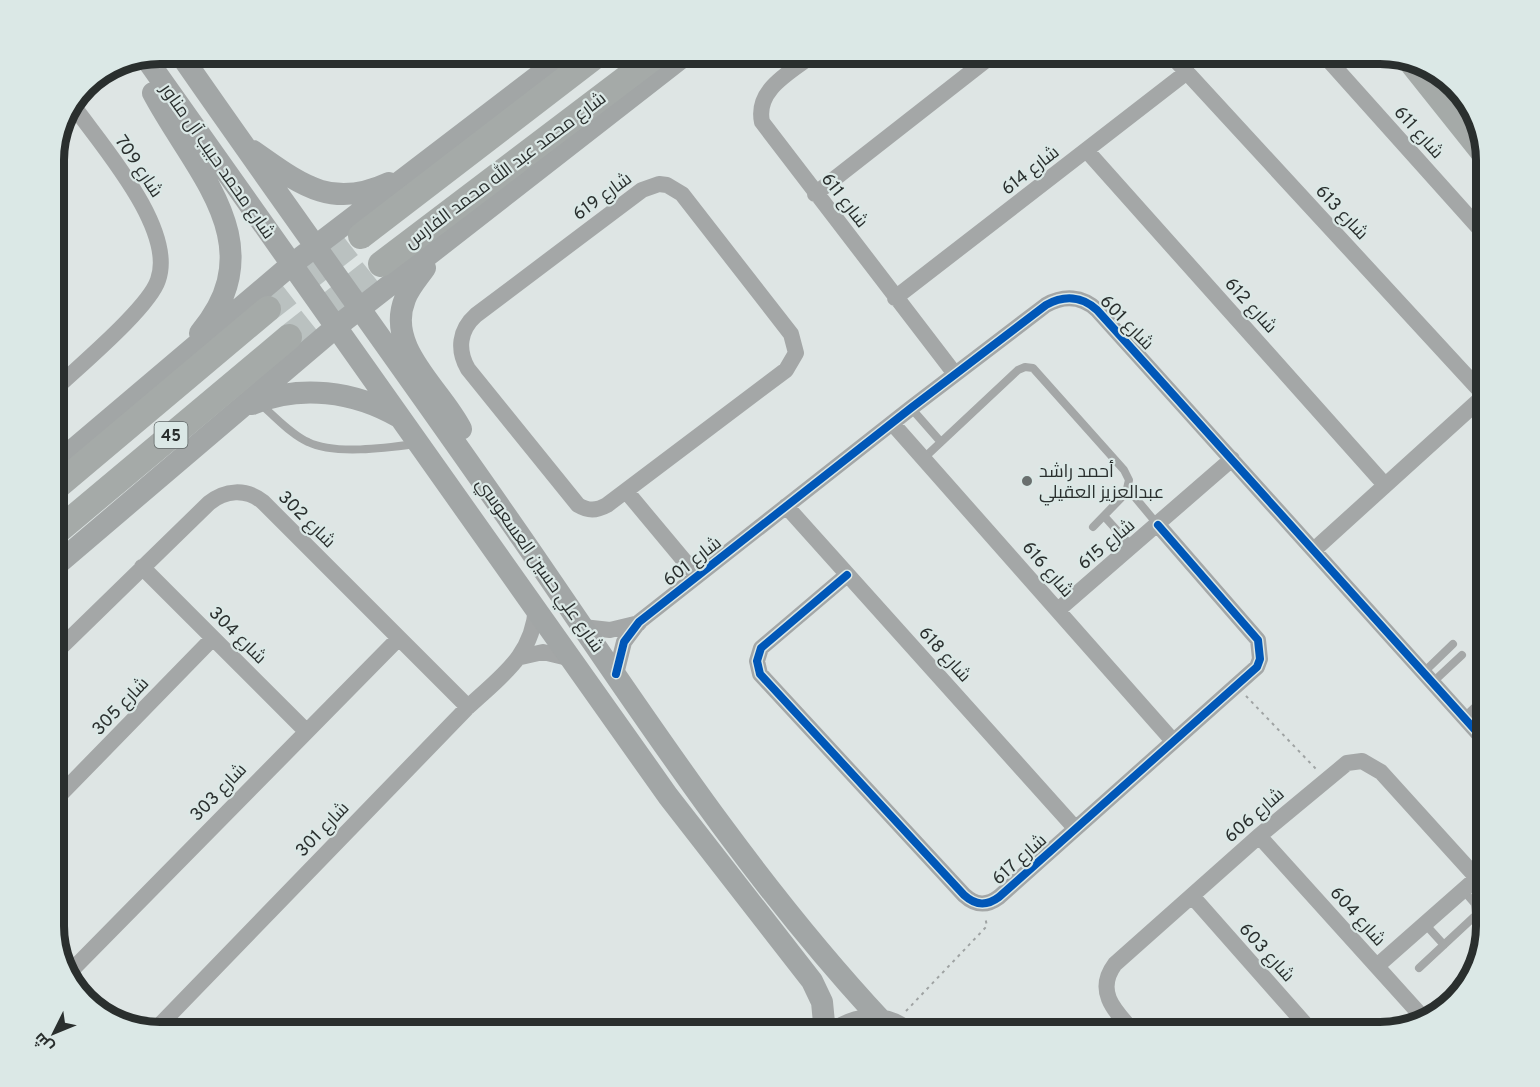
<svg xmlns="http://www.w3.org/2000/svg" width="1540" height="1087" font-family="Overpass,Cairo,sans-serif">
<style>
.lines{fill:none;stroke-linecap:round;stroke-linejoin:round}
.primary-tunnel{stroke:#bac1c0;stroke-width:26;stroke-dasharray:26 13;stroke-linecap:butt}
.path{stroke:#9fa3a3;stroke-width:2;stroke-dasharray:3 4.5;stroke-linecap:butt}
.lane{stroke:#a4a7a7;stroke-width:8}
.street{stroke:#a4a7a7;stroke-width:16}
.secondary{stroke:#a2a6a6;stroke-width:22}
.primary{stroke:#a5aaa8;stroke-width:26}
.cycleway-casing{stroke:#dbe8e6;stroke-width:11}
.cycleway{stroke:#0057b8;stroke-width:8}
.poi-dot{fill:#696f6e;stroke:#dbe8e6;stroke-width:2}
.labels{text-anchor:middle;stroke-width:4.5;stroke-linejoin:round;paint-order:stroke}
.shield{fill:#dbe8e6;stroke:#5f6665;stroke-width:1.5}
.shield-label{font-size:16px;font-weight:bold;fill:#2a2f2e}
.street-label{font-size:18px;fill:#2a2f2e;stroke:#dbe8e6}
.poi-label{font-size:18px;fill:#2a2f2e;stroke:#dbe8e6;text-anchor:start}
.rim{fill:none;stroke:#2a2f2e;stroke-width:8}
</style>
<rect width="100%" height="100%" fill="#dee5e4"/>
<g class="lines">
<path class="primary-tunnel" d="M268 309 361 236
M289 337 381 264"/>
<path class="path" d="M1246 696 1317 770
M906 1011 987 926 985 917"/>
<path class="lane" d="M260 404C275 416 290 434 308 442 334 455 386 448 415 444
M911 408 940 441
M924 458 1018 370 1025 367 1033 368 1124 470 1129 480 1126 493 1093 527
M1128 489 1158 525
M1104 516 1132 547
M1424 672 1453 644
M1433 682 1462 655
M1425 924 1444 945
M1419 968 1476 915 1475 904 1463 890"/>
<path class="street" d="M814 54C791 72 755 89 762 122L955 374
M1170 54 1485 396
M1323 54 1486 236
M1087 151 1385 485
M659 184 667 185 682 194 791 334 796 353 786 370 607 505C596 511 588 511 578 505L468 369C457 350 459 330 476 315L642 190Z
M815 194 994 54
M895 298 1187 72
M54 390C78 367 149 308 158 280 176 230 103 147 75 108
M892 423 1173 741
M626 491 697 576
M786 506 1075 828
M1315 549 1486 394
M142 567 306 731
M847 575 761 648 757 661 760 674 964 895C976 906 987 906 999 897L1257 667 1260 659 1258 640 1158 525
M1058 610 1232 459
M583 627 610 630 639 623
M54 654 209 503C225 490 246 488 263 502L468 707
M521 657 543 652 572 659
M616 674 624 642 639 622 911 408 1046 305C1064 295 1082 296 1097 310L1486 742
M1467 720 1486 702
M54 801 213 638
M1259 836 1427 1022
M1192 896 1313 1033
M1377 966 1486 870
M67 975 399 638
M154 1031 468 707C501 676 533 656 536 607
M1135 1033C1116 1012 1094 992 1115 964L1259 836 1347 763 1362 761 1381 772 1477 878"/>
<path class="secondary" d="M180 54C293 217 410 377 523 540 636 704 745 874 881 1020
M145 57 668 796 812 981 822 1002 825 1033
M153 93C194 171 275 244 200 333
M253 151C300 184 331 210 389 183
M425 268C418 278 409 288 405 299 385 348 441 389 461 429
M252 404C300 384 354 391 399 417
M54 466 291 265 567 54
M54 567 336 327 686 54
M834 1033C856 1017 885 1014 908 1033"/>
<path class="primary" d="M1413 64 1484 153
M361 236 598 54
M381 264 658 54
M54 489 268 309
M54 534 289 337"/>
<g class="cycleway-casing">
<path id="cycleway" d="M847 575 761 648 757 661 760 674 964 895C976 906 987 906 999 897L1257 667 1260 659 1258 640 1158 525
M616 674 624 642 639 622 911 408 1046 305C1064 295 1082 296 1097 310L1486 742"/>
</g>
<use href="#cycleway" class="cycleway"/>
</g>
<circle class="poi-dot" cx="1027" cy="481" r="6"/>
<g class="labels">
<rect class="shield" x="154.5" y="422" width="33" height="26" rx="4.5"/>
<g class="shield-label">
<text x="171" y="441">45</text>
</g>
<g class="street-label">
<text transform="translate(1419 132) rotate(48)" y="6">شارع 611</text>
<text transform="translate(218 161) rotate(55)" y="6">شارع محمد حبيب آل مناور</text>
<text transform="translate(139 166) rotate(56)" y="6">شارع 709</text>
<text transform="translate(505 170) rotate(-37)" y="6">شارع محمد عبد الله محمد الفارس</text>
<text transform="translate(1030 170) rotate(-38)" y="6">شارع 614</text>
<text transform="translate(602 196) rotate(-36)" y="6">شارع 619</text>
<text transform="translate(845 200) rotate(52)" y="6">شارع 611</text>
<text transform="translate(1342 212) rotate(47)" y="6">شارع 613</text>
<text transform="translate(1251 305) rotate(48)" y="6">شارع 612</text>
<text transform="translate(1127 322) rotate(46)" y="6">شارع 601</text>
<text transform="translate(307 519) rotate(45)" y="6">شارع 302</text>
<text transform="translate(1106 544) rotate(-40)" y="6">شارع 615</text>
<text transform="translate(692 561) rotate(-38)" y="6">شارع 601</text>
<text transform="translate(540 565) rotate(55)" y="6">شارع علي حسين العسعوسي</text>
<text transform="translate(1048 569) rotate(49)" y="6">شارع 616</text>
<text transform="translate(238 635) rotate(45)" y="6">شارع 304</text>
<text transform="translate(945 654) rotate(48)" y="6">شارع 618</text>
<text transform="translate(120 706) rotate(-46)" y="6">شارع 305</text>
<text transform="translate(218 792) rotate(-46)" y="6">شارع 303</text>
<text transform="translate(1254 815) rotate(-41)" y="6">شارع 606</text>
<text transform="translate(322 829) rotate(-46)" y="6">شارع 301</text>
<text transform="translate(1019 859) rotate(-42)" y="6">شارع 617</text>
<text transform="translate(1358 916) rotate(48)" y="6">شارع 604</text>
<text transform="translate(1267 952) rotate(48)" y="6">شارع 603</text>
</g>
<g class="poi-label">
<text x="1039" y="477">أحمد راشد<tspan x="1039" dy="21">عبدالعزيز العقيلي</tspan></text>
</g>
</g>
<path d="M0 0H1540V1087H0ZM160 64H1380A96 96 0 0 1 1476 160V926A96 96 0 0 1 1380 1022H160A96 96 0 0 1 64 926V160A96 96 0 0 1 160 64Z" fill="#dbe8e6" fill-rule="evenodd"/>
<path class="rim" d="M160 64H1380A96 96 0 0 1 1476 160V926A96 96 0 0 1 1380 1022H160A96 96 0 0 1 64 926V160A96 96 0 0 1 160 64Z"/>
<g transform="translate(54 1033) rotate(227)" stroke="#dbe8e6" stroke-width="4.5" paint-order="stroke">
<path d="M0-4.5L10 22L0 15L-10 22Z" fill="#2a2f2e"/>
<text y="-9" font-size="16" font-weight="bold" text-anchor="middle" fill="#2a2f2e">ش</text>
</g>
</svg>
